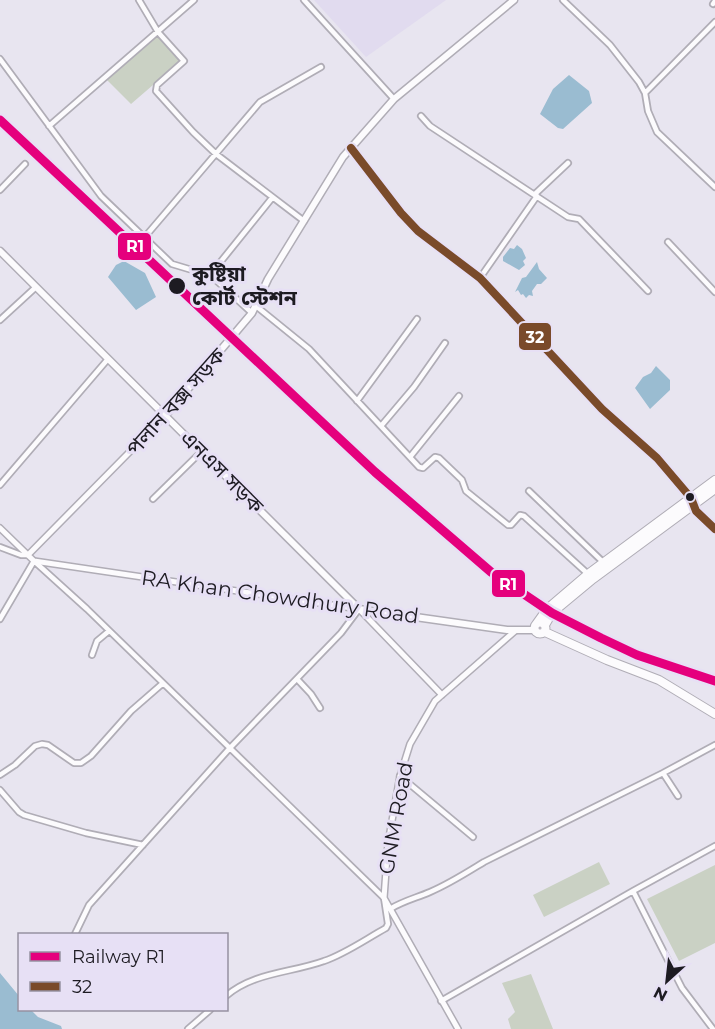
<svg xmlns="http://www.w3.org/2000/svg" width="715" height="1029" font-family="Montserrat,'Noto Sans Bengali',sans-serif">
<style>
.built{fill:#e1dbef}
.green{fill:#cad1c4}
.water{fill:#9abcd1}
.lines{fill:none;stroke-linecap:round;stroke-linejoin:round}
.minor-casing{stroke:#b0adb6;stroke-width:8}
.tertiary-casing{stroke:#b0adb6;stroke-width:8}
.secondary-casing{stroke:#b0adb6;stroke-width:9}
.trunk-casing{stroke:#b0adb6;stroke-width:10}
.minor{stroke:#fcfbfd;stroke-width:4.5}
.tertiary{stroke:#fcfbfd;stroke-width:5}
.secondary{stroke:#fcfbfd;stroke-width:6}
.trunk{stroke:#fcfbfd;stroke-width:8}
.bus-1-casing{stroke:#e7e0f5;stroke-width:12}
.bus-1{stroke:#7a4b2a;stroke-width:8}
.rail-1-casing{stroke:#e7e0f5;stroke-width:14}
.rail-1{stroke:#e5007d;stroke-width:9}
.stop-dot{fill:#1d1b22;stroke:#e7e0f5;stroke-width:2}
.labels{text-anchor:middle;stroke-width:6;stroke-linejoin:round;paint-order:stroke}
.stop-label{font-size:21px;font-weight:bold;fill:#1d1b22;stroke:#e7e0f5;text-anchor:start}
.street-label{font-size:21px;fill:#1d1b22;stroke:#e7e0f5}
.line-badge{stroke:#e7e0f5;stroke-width:2}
.badge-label{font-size:16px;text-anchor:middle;font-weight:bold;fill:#fff}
</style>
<rect width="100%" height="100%" fill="#e8e5f0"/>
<path class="built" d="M314 0H446L366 57Z"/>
<path class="green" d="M159 35 182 60 131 104 107 80Z
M599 862 610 884 544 917 533 895Z
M715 865V943L679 961 647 899Z
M531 974 553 1029H511L508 1019 515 1012 502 983Z"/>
<path class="water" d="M569 75 589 91 592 103 563 129 558 128 540 114 553 89Z
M517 245 522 249 526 258 523 261 525 265 519 270 503 261V257L510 248 514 249Z
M124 261 145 273 156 297 136 310 108 277 116 265Z
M537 262 539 269 547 278 541 284H537L532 291 533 296 529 295 526 298 523 294 521 295 518 290 515 292 522 278 526 277Z
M656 366 670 380V390L650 409 635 388 643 377 651 373Z
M0 973 19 996 20 1010H31L38 1017 61 1026 62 1029H0Z"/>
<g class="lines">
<g class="minor-casing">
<path id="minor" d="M139 0 158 32 184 61 157 85 156 91 193 132 216 154 304 221
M304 0 394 99
M563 0 610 45 639 82 645 93 648 111 657 132 715 187
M713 4 715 1
M0 59 101 196 172 264 192 270H205L252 313
M645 93 715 22
M421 116 430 126 568 217 579 219 648 291
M49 126 194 0
M351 148 401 213 418 231 480 278 602 409 657 458 691 498 696 511 715 529
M0 190 25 164
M535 194 568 163
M144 238 260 102 321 67
M668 242 715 292
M210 275 272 198
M480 278 537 196
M256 306 309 349 419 467 423 468 435 457 439 458 462 480 466 491 508 525H511L520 515 524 516 588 574
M0 320 36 287
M357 401 417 319
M381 426 414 387 445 343
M410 457 459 396
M0 485 108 359
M529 491 603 562
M153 499 201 452
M0 547 21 555H28
M0 619 34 561 87 609 384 898 388 924 386 928C366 939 345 954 324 961 291 973 254 972 226 996
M92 655 97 641 109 631
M297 679 311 694 320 708
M663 773 678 796
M0 775 15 765 35 746 42 744 48 745 74 763H81L91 756 131 711 162 684
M400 776 473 837
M0 790 19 812 24 815 86 833 143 845
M633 891 682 988 713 1029
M390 909C403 901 416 898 430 892 449 884 466 873 484 862L663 773 715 745
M75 934 89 905 229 749 341 633 359 609
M441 1001 633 891 715 846
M188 1029 210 1010"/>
</g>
<g class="tertiary-casing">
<path id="tertiary" d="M0 528 34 561 359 609 442 695
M28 555 165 416
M458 1029 384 898 388 843 400 776 410 744 435 701 515 631"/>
</g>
<g class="secondary-casing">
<path id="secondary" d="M0 251 359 609 507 630H535
M165 416 252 313 268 279 343 157 394 99 514 0"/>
</g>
<g class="trunk-casing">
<path id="trunk" d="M534.5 628a5.5 5.5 0 1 1 11 0a5.5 5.5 0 1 1-11 0Z
M537 623 547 609 588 574 715 480
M545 625 552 613 593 579 715 489
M545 632 607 660 659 680 715 714"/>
</g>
<use href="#minor" class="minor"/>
<use href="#tertiary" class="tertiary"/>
<use href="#secondary" class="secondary"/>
<use href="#trunk" class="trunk"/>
<g class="bus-1-casing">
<path id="bus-1" d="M351 148 401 213 418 231 480 278 602 409 657 458 691 498 696 511 715 529"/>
</g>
<use href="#bus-1" class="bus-1"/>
<g class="rail-1-casing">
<path id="rail-1" d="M0 120 375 472 491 572 552 613 601 638 637 655 715 681"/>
</g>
<use href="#rail-1" class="rail-1"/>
</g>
<g class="stop-dot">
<circle cx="177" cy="286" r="9"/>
<circle cx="690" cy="497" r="5"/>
</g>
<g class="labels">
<g class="stop-label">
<text x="192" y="281">কুষ্টিয়া<tspan x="192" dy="24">কোর্ট স্টেশন</tspan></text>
</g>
<g class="street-label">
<text transform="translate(176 402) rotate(-48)" y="7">পলান বক্স সড়ক</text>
<text transform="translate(222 472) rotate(45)" y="7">এনএস সড়ক</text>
<text transform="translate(280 597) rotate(8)" y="7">RA Khan Chowdhury Road</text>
<text transform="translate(396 818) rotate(-80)" y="7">GNM Road</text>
</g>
</g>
<g class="line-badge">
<rect x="117" y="232" width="35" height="29" rx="6" fill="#e5007d"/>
<rect x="518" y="322" width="34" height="29" rx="6" fill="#7a4b2a"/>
<rect x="491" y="569" width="35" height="29" rx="6" fill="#e5007d"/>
</g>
<g class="badge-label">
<text x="135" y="252">R1</text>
<text x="535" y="343">32</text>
<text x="508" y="590">R1</text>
</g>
<rect x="18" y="933" width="210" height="78" fill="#e7e0f5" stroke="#9691a1" stroke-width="1.5"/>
<rect x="30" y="952" width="30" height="9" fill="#e5007d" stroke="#9691a1" stroke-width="1.5"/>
<text x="72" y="963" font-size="18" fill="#1d1b22">Railway R1</text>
<rect x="30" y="982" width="30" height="9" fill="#7a4b2a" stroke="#9691a1" stroke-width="1.5"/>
<text x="72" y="993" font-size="18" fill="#1d1b22">32</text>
<g transform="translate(667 981) rotate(207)" stroke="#e7e0f5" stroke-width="4.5" paint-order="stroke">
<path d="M0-4.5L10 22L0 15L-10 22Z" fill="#1d1b22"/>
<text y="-9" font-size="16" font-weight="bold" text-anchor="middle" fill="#1d1b22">N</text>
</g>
</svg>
